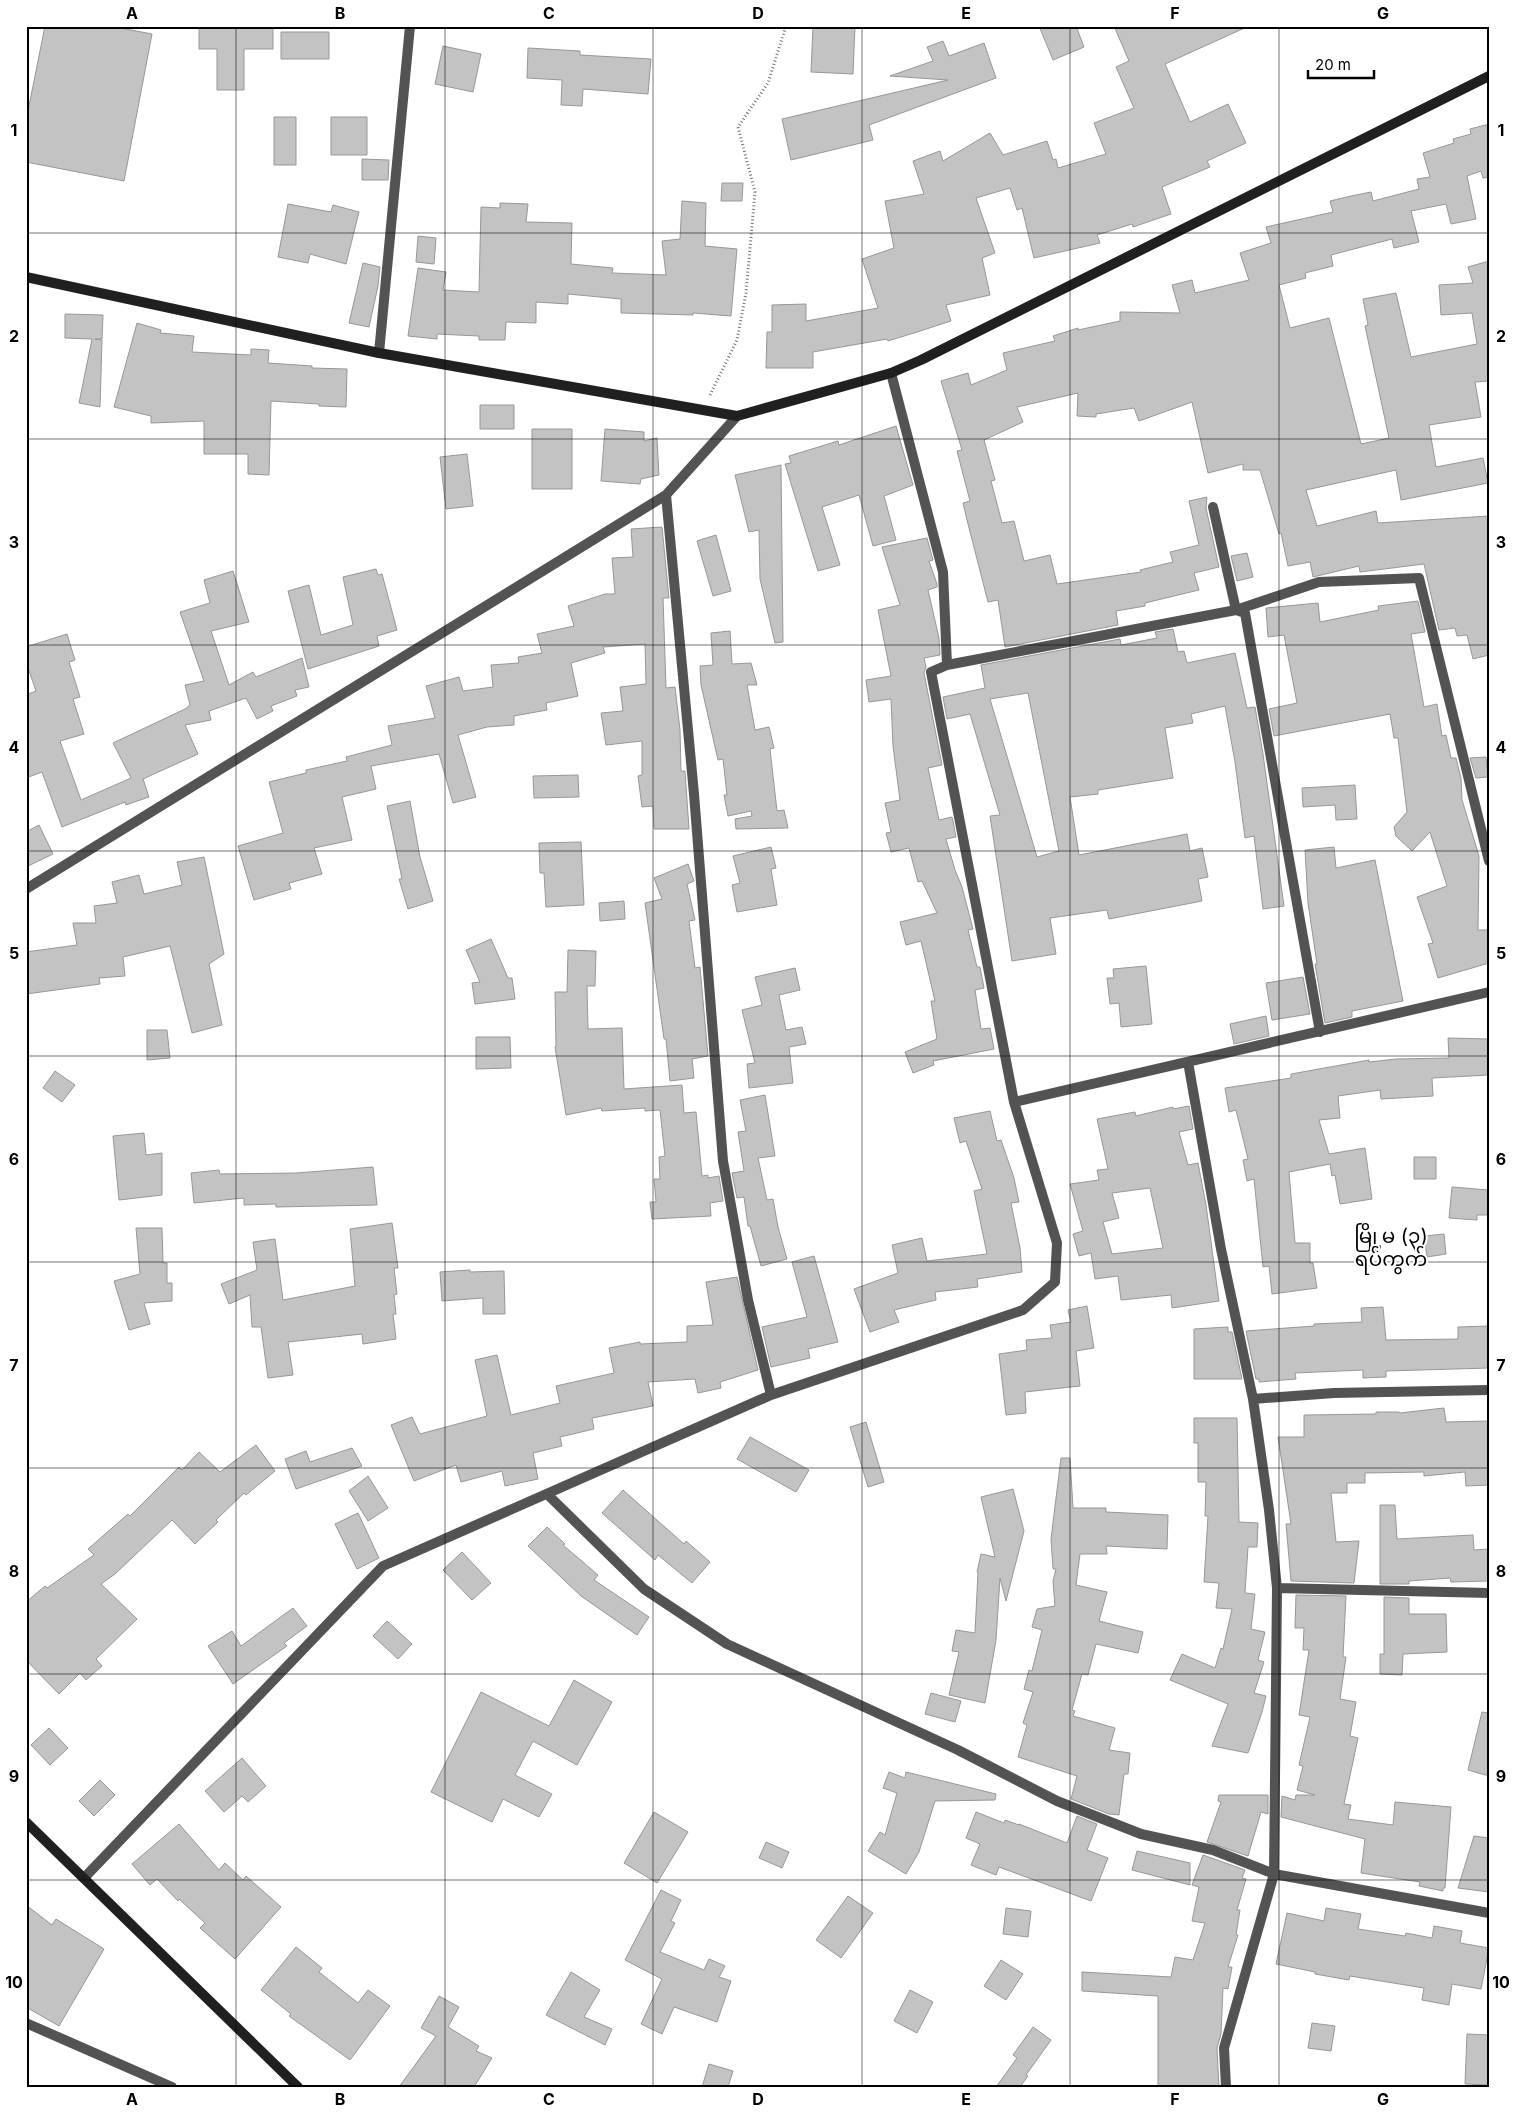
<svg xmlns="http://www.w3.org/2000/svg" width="1515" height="2113" font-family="Inter,'Noto Sans Myanmar',sans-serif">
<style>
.building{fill:#c3c3c3;stroke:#979797;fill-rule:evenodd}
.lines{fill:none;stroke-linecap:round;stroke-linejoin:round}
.path{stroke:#757575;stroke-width:3;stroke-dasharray:1 2.5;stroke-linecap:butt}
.minor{stroke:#535353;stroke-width:10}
.tertiary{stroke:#535353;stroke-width:10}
.secondary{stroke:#202020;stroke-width:10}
.grid{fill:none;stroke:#000;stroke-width:1;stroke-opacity:0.55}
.labels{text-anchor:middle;stroke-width:4;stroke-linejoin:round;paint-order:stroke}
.quarter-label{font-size:20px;fill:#000;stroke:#fff}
.neatline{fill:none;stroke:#000;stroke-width:2}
.grid-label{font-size:16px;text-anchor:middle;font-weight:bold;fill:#000}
</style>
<rect width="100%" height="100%" fill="#fff"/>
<path class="building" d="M45 26H110L152 34 124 181 26 162V121Z
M199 26H273V49H244V90H217V49H199Z
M813 26H855L853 74 811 72Z
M1039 26H1076L1084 47 1053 60Z
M1114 26H1249L1165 64 1190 122 1228 104 1246 143 1207 161 1210 167 1162 187 1171 214 1133 227 1132 224 1097 235 1100 243 1034 258 1022 208 1017 210 1010 188 976 198 995 253 982 258 990 295 946 305 951 321 917 332 888 341 887 339 813 352V368H766L767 332H772V305L806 304V321L878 308 862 259 894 248 885 201 924 194 913 161 940 151 943 161 990 133 1003 155 1047 141 1053 160 1056 159 1058 168 1106 154 1094 123 1134 108 1116 67 1129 61Z
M281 32H329V59H281Z
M943 41 949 56 984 43 996 78 869 125 873 140 791 160 782 119 948 80 890 76 933 61 927 47Z
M443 46 481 54 473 92 435 84Z
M528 48 580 51V55L651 59 648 94 583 89 582 106 561 105 562 80 527 78Z
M274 117H296V165H274Z
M331 117H367V155H331Z
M1489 124V177L1483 178 1481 171 1467 176 1476 219 1451 224 1446 204 1411 211 1419 242 1394 248 1392 239 1331 255 1333 266 1305 273 1306 278 1279 285 1290 328 1329 318 1361 444 1389 438 1365 326 1368 325 1363 299 1396 293 1411 357 1477 344 1472 313 1441 315 1439 285 1473 283 1468 267 1489 261V381L1475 382 1481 417 1429 425 1436 467 1483 458 1488 483 1401 500 1396 470 1306 490 1317 526 1376 511 1378 523 1489 516V655L1473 659 1467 635 1457 636 1455 628 1439 630 1424 564 1360 572 1359 566 1313 577 1310 562 1288 566 1281 533 1279 534 1260 470H1243V464L1208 473 1192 402 1139 421 1134 408 1096 414V417L1077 416 1078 393 1017 407 1023 422 984 440 995 480 991 481 1002 523 1014 521 1024 561 1050 555 1057 584 1141 572 1140 570 1173 562 1170 552 1199 545 1189 501 1207 497 1206 508 1219 567 1194 573 1199 590 1145 603V606L1116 611 1118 625 1005 647 998 600 988 602 967 520 963 503 970 501 957 451 962 450 941 381 968 373 971 385 1007 370 1003 353 1055 341 1053 336 1078 328V330L1120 321V312L1180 313 1172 285 1192 280 1195 293 1249 280 1240 253 1271 243 1266 227 1333 212 1330 201 1351 196 1371 192 1373 201 1419 189 1417 179 1430 177 1423 153 1454 143 1453 139 1471 134 1470 129Z
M362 159 389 160 388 180H362Z
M722 183H743L742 201H721Z
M682 201 706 203 705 246 737 249 731 316 693 313V315L621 313V299L568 294V304L536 302V323L506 322 505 340H479V336L437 334V339L408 336 418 268 446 272 443 290 479 292 481 207 500 208V203L528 204 526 222 572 223 571 264 613 268 612 273 666 275 662 241 680 239Z
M288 204 331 212 333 205 359 212 346 264 310 254 308 263 278 257Z
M418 236 436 238 434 264 416 262Z
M363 263 380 267 378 286 369 327 349 323Z
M65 314 103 315 102 339H95L102 340 100 407 79 403 92 339 65 338Z
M137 323 161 330 160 333 194 336 192 352 251 355V349L269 350 268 363 312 366V368L347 369 346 407 319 406V404L271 401 269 475 248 474V454H204V421L151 423V416L114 407Z
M480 405H514V429H480Z
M896 426 913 485 884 496 896 540 873 546 859 495 822 507 840 565 818 571 785 464 791 463 789 456 838 441 839 445Z
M532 429H572V489H532Z
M605 429 644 432V441L657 438 659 475 641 479 640 484 601 481Z
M467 454 473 506 446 509 440 457Z
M781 465 783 642 775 643 760 579 759 530 749 532 735 475Z
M662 527 669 598H663L666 688 675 687 680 730 681 771H685L689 829H654L653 806 642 807 638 776 642 775V741L606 745 601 713 623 711 620 687 646 684 645 644 603 647 605 653 571 663 578 696 546 703 547 710 514 716V725L487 727 458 735 476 797 453 803 439 754 371 766 376 789 342 797 352 840 314 848 322 874 289 883 291 889 254 900 238 846 283 833 269 782 306 773V770L347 761 346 757 392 745 388 726 435 718 426 686 459 677 463 691 493 687 491 665 519 663 518 657 542 653 537 634 574 626 568 606 605 594H615L612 558 633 557 631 529Z
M716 535 731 591 713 596 697 541Z
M927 538 933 560 929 561 937 584V587L928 590 939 638 940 655 924 658 926 667 924 673 942 765 928 768 939 820 952 817 953 821 956 837 946 839 955 870 962 887 973 929 968 930 977 967H980L984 988 975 990 981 1029 990 1028 994 1049 933 1061 934 1065 913 1073 905 1052 937 1039 931 1001H935L921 941 906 945 900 922 937 913 922 881 918 882 909 848 891 852 886 833 891 832 885 803 900 800 893 746 891 699 869 702 866 680 891 676 878 610 900 605 882 547Z
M1247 553 1253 577 1237 581 1231 556Z
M376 569 378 575 382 574 397 630 377 636 379 646 308 669 288 591 309 585 321 635 353 625 343 577Z
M233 571 249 622 211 631 229 685 253 672 256 677 302 658 309 687 295 690 297 696 271 706 273 711 257 719 246 698 209 711 211 720 185 725 198 754 143 779 149 797 126 805 125 802 62 827 42 772 26 778V695L36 691 26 662V647L67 634 75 660 69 662 80 697 73 699 84 734 60 741 81 800 131 778 113 743 185 709 190 705 185 685 204 681 180 612 210 603 204 580Z
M1418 601 1425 632 1411 634 1424 707 1437 704 1442 736 1446 735 1451 758H1456L1461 778 1462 800 1479 856 1478 930H1489V963L1438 978 1428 944 1433 943 1417 897 1447 886 1430 832 1412 851 1396 836 1394 827 1407 812 1398 738H1394L1390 714 1274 736 1269 709 1297 703 1284 635 1268 637 1266 608 1318 603 1320 622 1379 610 1378 606Z
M1173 629 1178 652 1184 651 1187 663 1235 653 1247 708 1255 707 1263 754 1284 906 1263 909 1254 836 1245 838 1235 762 1225 706 1191 714 1193 723 1165 728 1173 778 1098 790V794L1070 797 1079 855 1187 834 1190 851 1202 848 1208 877 1198 879 1202 901 1109 919 1107 910 1050 918 1056 954 1012 961 990 816 1000 815 970 714 947 719 943 697 985 688 981 665 1120 639 1121 645 1157 638 1155 632ZM1028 693 1059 851 1037 857 990 699Z
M730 631 732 664 751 663 757 685H747L755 730 769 727 774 748 770 749 777 811 784 810 788 828 736 829 735 819 752 816 751 811 728 816 724 795H727L723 759 718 760 701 685 700 666 713 665 711 633Z
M1486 757 1488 777 1476 778 1470 758Z
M578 775 579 797 534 798 533 776Z
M1355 785 1357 819 1336 820 1335 805 1303 807 1302 788Z
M410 801 420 857 433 901 408 909 399 879H402L387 806Z
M39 825 53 854 26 867V832Z
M581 842 584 905 546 907 544 873H540L539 843Z
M771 847 776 868 771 869 777 905 737 912 732 885 740 883 733 856Z
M1334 847 1336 868 1375 860 1403 1001 1352 1011V1017L1325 1023 1315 964H1317L1308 903 1305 850Z
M204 857 224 954 209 964 222 1025 192 1033 170 946 123 957 125 976 99 978 100 984 26 994V952L77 945 73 923H96L94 906 117 903 112 882 139 875 144 894 182 885 177 862Z
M688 864 694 881 687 884 695 920 689 921 695 968 700 967 708 1056 692 1059 694 1078 670 1081 666 1039H664L645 903 662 899 654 878Z
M624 901 625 919 600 921 599 903Z
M491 939 508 978H512L515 999 475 1004 472 983 480 982 466 950Z
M568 950 596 951 595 986H587L588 1029 622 1028 624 1089 682 1085 684 1113 696 1112 702 1176 708 1175V1178L719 1176 723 1201 710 1203 711 1216 652 1219 650 1202H656L654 1179H660L659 1157 665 1156 660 1110 645 1111V1108L602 1111 601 1108 566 1115 555 1047 556 1046 555 992H567Z
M1146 966 1152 1024 1121 1027 1119 1003 1110 1004 1107 978H1114L1113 969Z
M795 968 800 990 779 995 786 1030 802 1027 806 1044 789 1047 793 1083 749 1088 747 1064 755 1063 742 1010 762 1005 755 977Z
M1303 977 1310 1014 1272 1020 1266 983Z
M1266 1016 1269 1036 1234 1044 1230 1024Z
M147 1030H167L170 1058 147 1060Z
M476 1037H510L511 1068 476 1069Z
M1448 1038 1489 1039V1075L1432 1078 1433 1096 1381 1099 1380 1090 1338 1096 1340 1118 1319 1120 1329 1154 1365 1148 1372 1199 1340 1204 1335 1175 1332 1176 1330 1164 1289 1172 1295 1243H1310V1263H1313L1317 1288 1272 1294 1269 1266 1263 1267 1254 1179 1247 1181 1243 1160 1248 1159 1236 1110 1229 1112 1225 1088 1291 1078V1074L1369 1060V1062L1396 1059 1449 1058Z
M55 1071 75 1085 62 1102 43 1088Z
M765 1095 775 1156 758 1158 767 1200 773 1199 778 1227 787 1259 761 1266 750 1226H748L744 1197 737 1198 732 1173 744 1171 738 1132 746 1131 740 1100Z
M1189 1106 1193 1129 1179 1132 1188 1165 1198 1163 1206 1205 1219 1301 1172 1308 1171 1295 1121 1300 1118 1276 1095 1279 1091 1253 1079 1256 1073 1234 1083 1231 1070 1184 1099 1180 1097 1170 1108 1169 1097 1119 1135 1112 1136 1116 1173 1107V1109ZM1150 1188 1163 1248 1112 1254 1103 1222 1119 1218 1112 1193Z
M990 1111 997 1141 1001 1140 1014 1178 1019 1202 1011 1203 1020 1248 1022 1272 977 1279 978 1287 935 1292 936 1300 894 1310 899 1322 870 1332 854 1289 898 1273 892 1245 922 1238 927 1261 987 1254 974 1191 982 1189 966 1141 960 1143 954 1118Z
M144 1133 146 1155 162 1153V1195L119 1200 113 1136Z
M1414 1157H1436V1179H1414Z
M373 1167 377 1205 276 1207V1204L244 1205V1198L194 1203 191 1173 219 1170 220 1174 296 1173Z
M1452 1187 1489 1190V1215H1477V1220L1449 1218Z
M392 1223 398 1268H394L397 1294 394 1295 396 1314H393L396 1339 363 1344 362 1334 288 1342 293 1375 268 1378 261 1327H252L250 1295 229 1304 221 1284 257 1270 253 1242 275 1239 283 1300 355 1286 350 1229Z
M136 1228H162L163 1263H167V1283H172V1301L144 1303 150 1324 129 1330 114 1281 140 1274Z
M1444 1234 1446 1254 1427 1257 1424 1236Z
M814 1256 838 1342 808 1349 810 1358 771 1367 762 1327 807 1317 792 1262Z
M470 1270V1272L504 1271 505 1314H483V1298L442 1301 440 1272Z
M737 1277 758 1370 720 1382 721 1388 698 1393 695 1379 648 1382 653 1406 592 1418 594 1429 560 1437 562 1446 533 1453 538 1479 505 1486 502 1471 461 1482 456 1465 414 1481 391 1425 412 1417 420 1434 487 1416 475 1360 497 1355 511 1415 560 1403 556 1386 614 1373 609 1348 640 1342V1344L687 1342V1326L713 1325 706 1282Z
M1087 1306 1094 1348 1076 1351 1080 1386 1025 1392 1026 1413 1006 1415 999 1354 1027 1350 1026 1340 1052 1338 1050 1325 1071 1322 1068 1310Z
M1383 1307 1386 1340 1458 1339V1327L1489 1326V1368L1386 1371V1377L1363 1378V1370L1295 1373 1296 1379 1259 1382V1379H1256L1246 1331 1314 1326V1324L1362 1322 1361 1308Z
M1228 1327V1332H1232L1242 1379H1194V1329Z
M1444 1408 1446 1422 1489 1421V1485L1466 1486 1465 1472 1424 1476V1472L1365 1473V1483H1347V1493H1331L1336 1542 1359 1541 1354 1583 1291 1581 1286 1524H1291L1278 1437H1304V1415L1376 1414V1412H1399L1400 1413Z
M1194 1418H1237L1239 1522 1258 1523 1257 1547H1248L1245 1593 1255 1594 1251 1629 1265 1632 1258 1660 1264 1662 1254 1693 1266 1696 1262 1712 1248 1753 1212 1746 1228 1704 1170 1680 1182 1654 1215 1668 1221 1648 1223 1649 1232 1609 1216 1608 1219 1583 1204 1582 1208 1516H1205L1206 1482H1198V1443H1194Z
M866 1422 884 1482 868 1487 850 1427Z
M750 1437 809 1470 796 1492 737 1459Z
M256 1445 275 1471 246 1495 244 1493 216 1520 218 1522 195 1544 172 1520 115 1574 101 1584 137 1619 96 1659 102 1666 86 1680 80 1673 59 1694 26 1660V1602L45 1586 47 1588 94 1555 88 1549 128 1514 130 1516 179 1467 182 1470 199 1452 220 1472Z
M352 1448 362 1466 296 1489 285 1459 306 1451 310 1462Z
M1061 1458H1070L1073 1508H1106V1512L1168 1515 1167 1549 1106 1546 1107 1554H1080L1076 1585 1107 1592 1099 1621 1143 1632 1138 1653 1096 1644 1088 1675 1082 1674 1072 1710 1075 1711 1073 1716 1115 1728 1109 1750 1130 1753 1128 1774H1124L1119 1815 1109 1814 1071 1799 1077 1776 1018 1757 1027 1725 1023 1723 1033 1692 1024 1689 1029 1670 1032 1671 1042 1630 1032 1627 1037 1609 1055 1606 1053 1581 1056 1569H1053L1051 1539Z
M368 1476 388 1508 368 1521 349 1491Z
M1013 1489 1024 1531 1006 1601 1000 1578 996 1640 985 1703 949 1695 959 1652 952 1651 956 1630 975 1633 978 1572H977L981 1554 995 1557 981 1497Z
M623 1490 684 1544 686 1541 710 1562 692 1583 658 1555 655 1560 602 1513Z
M1380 1505H1395L1397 1539 1473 1535 1474 1550 1489 1549V1581L1451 1582 1450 1578 1409 1581V1584H1380Z
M358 1513 379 1558 357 1569 335 1524Z
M547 1527 565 1544 563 1545 598 1575 594 1580 649 1617 637 1635 581 1596 528 1546Z
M462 1552 491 1583 472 1600 443 1570Z
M1296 1595 1346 1596 1343 1657H1346L1340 1699 1356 1702 1350 1736 1358 1738 1344 1804 1351 1805 1348 1819 1393 1825 1395 1802 1451 1807 1445 1888H1443V1891L1419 1886 1420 1882 1361 1873 1365 1839 1281 1817 1282 1796 1295 1800 1296 1795H1315L1297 1790 1303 1766 1299 1765 1310 1717 1299 1715 1309 1650H1303L1304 1628H1295Z
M1384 1597 1409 1598V1614H1446L1447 1652 1403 1654 1402 1675 1380 1674V1654H1384Z
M293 1608 307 1626 284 1643 287 1646 233 1684 208 1646 232 1631 241 1646Z
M387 1621 412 1644 398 1659 373 1636Z
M574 1680 612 1702 577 1765 533 1741 515 1775 552 1794 539 1817 503 1799 492 1822 431 1792 481 1692 549 1726Z
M931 1693 961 1701 955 1722 925 1714Z
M1482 1712 1489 1713V1776L1468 1770Z
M49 1728 68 1748 50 1765 31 1745Z
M242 1758 266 1786 248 1802 242 1796 224 1812 205 1791Z
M889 1772 905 1778 906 1772 996 1794 995 1800 935 1801 919 1852 906 1874 868 1851 880 1832 885 1835 897 1793 883 1788Z
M100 1780 115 1795 94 1816 79 1801Z
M1219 1795H1268V1814L1261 1812 1248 1856 1207 1842 1221 1802 1218 1801Z
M654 1812 688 1832 657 1883 624 1863Z
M976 1812 1004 1823 1005 1820 1019 1825V1824L1067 1843 1077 1816 1097 1824 1087 1850 1108 1858 1091 1901 999 1867 996 1875 971 1865 980 1844 966 1838Z
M179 1824 219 1870 225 1863 243 1880 246 1876 281 1907 235 1959 200 1928 205 1923 179 1899 178 1901 157 1879 150 1885 132 1864Z
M1474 1836 1489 1838V1892L1458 1888Z
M766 1842 789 1852 782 1868 759 1858Z
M1137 1851 1190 1863V1885L1132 1870Z
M1203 1855 1245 1870 1242 1878 1246 1879 1237 1910H1240L1236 1935H1238L1228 1967H1232L1228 1989 1223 1988 1221 2034 1217 2048 1219 2087H1158V1996L1082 1991V1972L1171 1977 1175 1957 1193 1960 1205 1923 1192 1921 1199 1887 1192 1885Z
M661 1890 681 1900 671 1921 675 1923 660 1952 704 1970 709 1959 725 1966 719 1977 731 1981 717 2022 674 2007 662 2034 641 2024 662 1979 625 1960Z
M848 1896 873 1913 841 1958 816 1940Z
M26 1905 52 1925 56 1919 104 1949 59 2026 26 2007Z
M1006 1908 1031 1911 1028 1937 1003 1934Z
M1326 1908 1361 1914 1358 1929 1405 1936 1406 1933 1432 1938 1434 1926 1462 1931 1460 1943 1489 1948 1481 1989 1452 1984 1449 2005 1422 2000 1424 1988 1350 1976 1349 1980 1315 1974V1972L1276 1964 1287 1913 1324 1921Z
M296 1947 322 1968 319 1972 358 2003 368 1990 390 2006 350 2060 289 2016 291 2014 261 1990Z
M1001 1960 1023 1974 1006 2000 984 1986Z
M571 1972 600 1990 584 2017 612 2029 605 2045 546 2015Z
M910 1990 933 2002 917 2033 894 2021Z
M439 1996 459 2007 448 2027 479 2046 476 2051 492 2058 474 2087H399L436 2036 421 2028Z
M1312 2023 1335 2026 1331 2051 1308 2048Z
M1033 2027 1051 2040 1026 2075 1028 2076 1020 2087H996L1017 2058 1013 2055Z
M1467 2034 1489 2035V2085L1465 2084Z
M709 2064 733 2071 728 2087H702Z"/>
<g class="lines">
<path class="path" d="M710 395 737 340 746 293 755 192 738 127 768 83 786 26"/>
<path class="minor" d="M379 353 410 26
M666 495 694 794 723 1161 748 1300 771 1395
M1213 507 1236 610 1245 613 1320 1032
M947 665 1236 610 1319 582 1419 578 1489 861
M26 889 666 495 737 416
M1188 1062 1221 1249 1253 1399 1269 1510 1277 1588 1274 1874 1224 2048 1226 2087
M1014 1102 1489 992
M1253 1399 1334 1393 1489 1390
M547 1494 644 1589 727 1644 958 1750 1057 1801 1141 1834 1213 1850 1274 1874 1489 1913
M1277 1588 1489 1593
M84 1878 383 1566 771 1395 1023 1310 1055 1282 1057 1243 1014 1102 931 672 947 665 943 572 891 373"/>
<path class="tertiary" d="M26 2023 172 2087"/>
<path class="secondary" d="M26 277 379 353 737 416 891 373 921 360 1489 76
M26 1822 298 2087"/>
</g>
<path class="grid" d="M236 26V2087M445 26V2087M653 26V2087M862 26V2087M1070 26V2087M1279 26V2087M26 233H1489M26 439H1489M26 645H1489M26 851H1489M26 1056H1489M26 1262H1489M26 1468H1489M26 1674H1489M26 1880H1489"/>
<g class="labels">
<g class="quarter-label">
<text x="1391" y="1243">မြို့မ (၃)<tspan x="1391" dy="23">ရပ်ကွက်</tspan></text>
</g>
</g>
<rect width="1515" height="2113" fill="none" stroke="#ffffff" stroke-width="55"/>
<path d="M1308 70v8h66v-8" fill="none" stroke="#000000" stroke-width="2.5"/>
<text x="1315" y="70" font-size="15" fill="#000000" stroke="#ffffff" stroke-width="4" paint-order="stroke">20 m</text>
<rect x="28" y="28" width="1460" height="2058" class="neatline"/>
<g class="grid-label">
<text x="132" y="19">A</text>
<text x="340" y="19">B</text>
<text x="549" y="19">C</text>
<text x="758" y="19">D</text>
<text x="966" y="19">E</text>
<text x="1175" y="19">F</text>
<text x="1383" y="19">G</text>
<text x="14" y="136">1</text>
<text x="1501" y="136">1</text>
<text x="14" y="342">2</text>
<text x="1501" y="342">2</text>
<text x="14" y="548">3</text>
<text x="1501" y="548">3</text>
<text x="14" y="753">4</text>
<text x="1501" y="753">4</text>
<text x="14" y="959">5</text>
<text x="1501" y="959">5</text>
<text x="14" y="1165">6</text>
<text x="1501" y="1165">6</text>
<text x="14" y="1371">7</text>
<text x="1501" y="1371">7</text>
<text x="14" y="1577">8</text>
<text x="1501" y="1577">8</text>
<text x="14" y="1782">9</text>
<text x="1501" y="1782">9</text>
<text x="14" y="1988">10</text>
<text x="1501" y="1988">10</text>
<text x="132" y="2105">A</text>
<text x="340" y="2105">B</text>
<text x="549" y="2105">C</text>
<text x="758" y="2105">D</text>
<text x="966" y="2105">E</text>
<text x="1175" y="2105">F</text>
<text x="1383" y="2105">G</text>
</g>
</svg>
